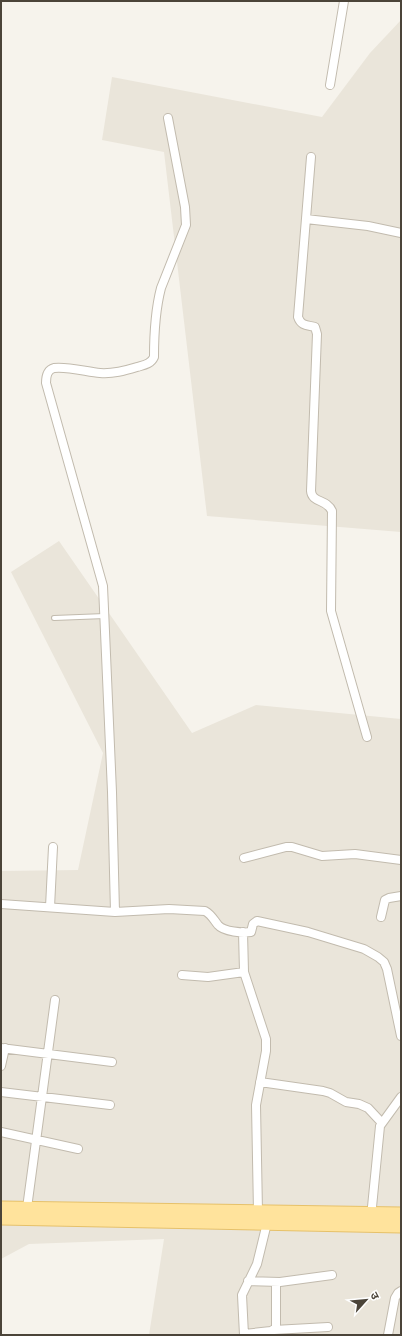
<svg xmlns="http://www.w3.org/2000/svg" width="402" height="1336" font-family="'Open Sans','Noto Sans Devanagari',sans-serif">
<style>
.residential{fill:#eae5da}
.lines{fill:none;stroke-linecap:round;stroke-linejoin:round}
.service-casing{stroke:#c2bbae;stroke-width:6}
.minor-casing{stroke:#c2bbae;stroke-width:10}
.primary-casing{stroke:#e6c16a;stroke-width:15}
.service{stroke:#fff;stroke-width:4}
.minor{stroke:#fff;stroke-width:8}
.primary{stroke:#ffe39c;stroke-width:13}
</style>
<rect width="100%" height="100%" fill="#f6f3ec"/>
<path class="residential" d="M401 20V532L207 516 164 152 102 140 112 77 322 117 370 53Z
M59 541 192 733 256 705 401 719V1335H149L164 1239 29 1244 1 1259V871L78 870 103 753 11 572Z"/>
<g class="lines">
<g class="service-casing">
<path id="service" d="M54 618 105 616"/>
</g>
<g class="minor-casing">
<path id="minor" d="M330 85 344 1
M311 157 298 317C301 326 307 325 315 327L317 334 311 491C312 503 327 499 332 511L331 611 367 737
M306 219 368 226 401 233
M244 858 286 847H292L322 856 355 854 401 860
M1 904 115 912 169 909 205 911C211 914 214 920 218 925 224 932 243 933 251 932L253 924 257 921 308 932 364 949 378 957 384 962 387 969 401 1036
M50 907 53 847
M115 912 112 792 103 586 46 383C46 376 47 370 54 368 66 366 88 372 100 373 113 374 124 371 137 367 144 365 151 364 154 357 154 334 155 311 161 288L186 225 185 207 168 118
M381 917 385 900 389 898 401 896
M243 932 244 972 266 1039V1051L256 1105 258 1212
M182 975 208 977 244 972
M1 1048 112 1062
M1 1066 5 1048
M260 1082 323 1091 330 1093 346 1102 359 1104 368 1108 382 1123
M1 1092 110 1105
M1 1132 78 1149
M27 1208 55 1000
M371 1217 380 1126 401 1097
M248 1281 280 1282 332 1275
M274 1330 328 1327
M244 1334 271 1331 276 1328V1282
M244 1335 242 1295 257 1264 268 1219
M388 1335 395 1298 398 1293 401 1291"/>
</g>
<g class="primary-casing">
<path id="primary" d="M1 1208 401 1214
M1 1218 401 1226"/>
</g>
<use href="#service" class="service"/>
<use href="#minor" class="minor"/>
<use href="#primary" class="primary"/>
</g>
<rect width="402" height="1336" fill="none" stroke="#4b4439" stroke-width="4"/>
<g transform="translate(366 1300) rotate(63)" stroke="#ffffff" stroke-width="3" paint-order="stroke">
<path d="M0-3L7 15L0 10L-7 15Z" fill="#4b4439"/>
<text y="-6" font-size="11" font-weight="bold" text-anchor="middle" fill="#4b4439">उ</text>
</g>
</svg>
